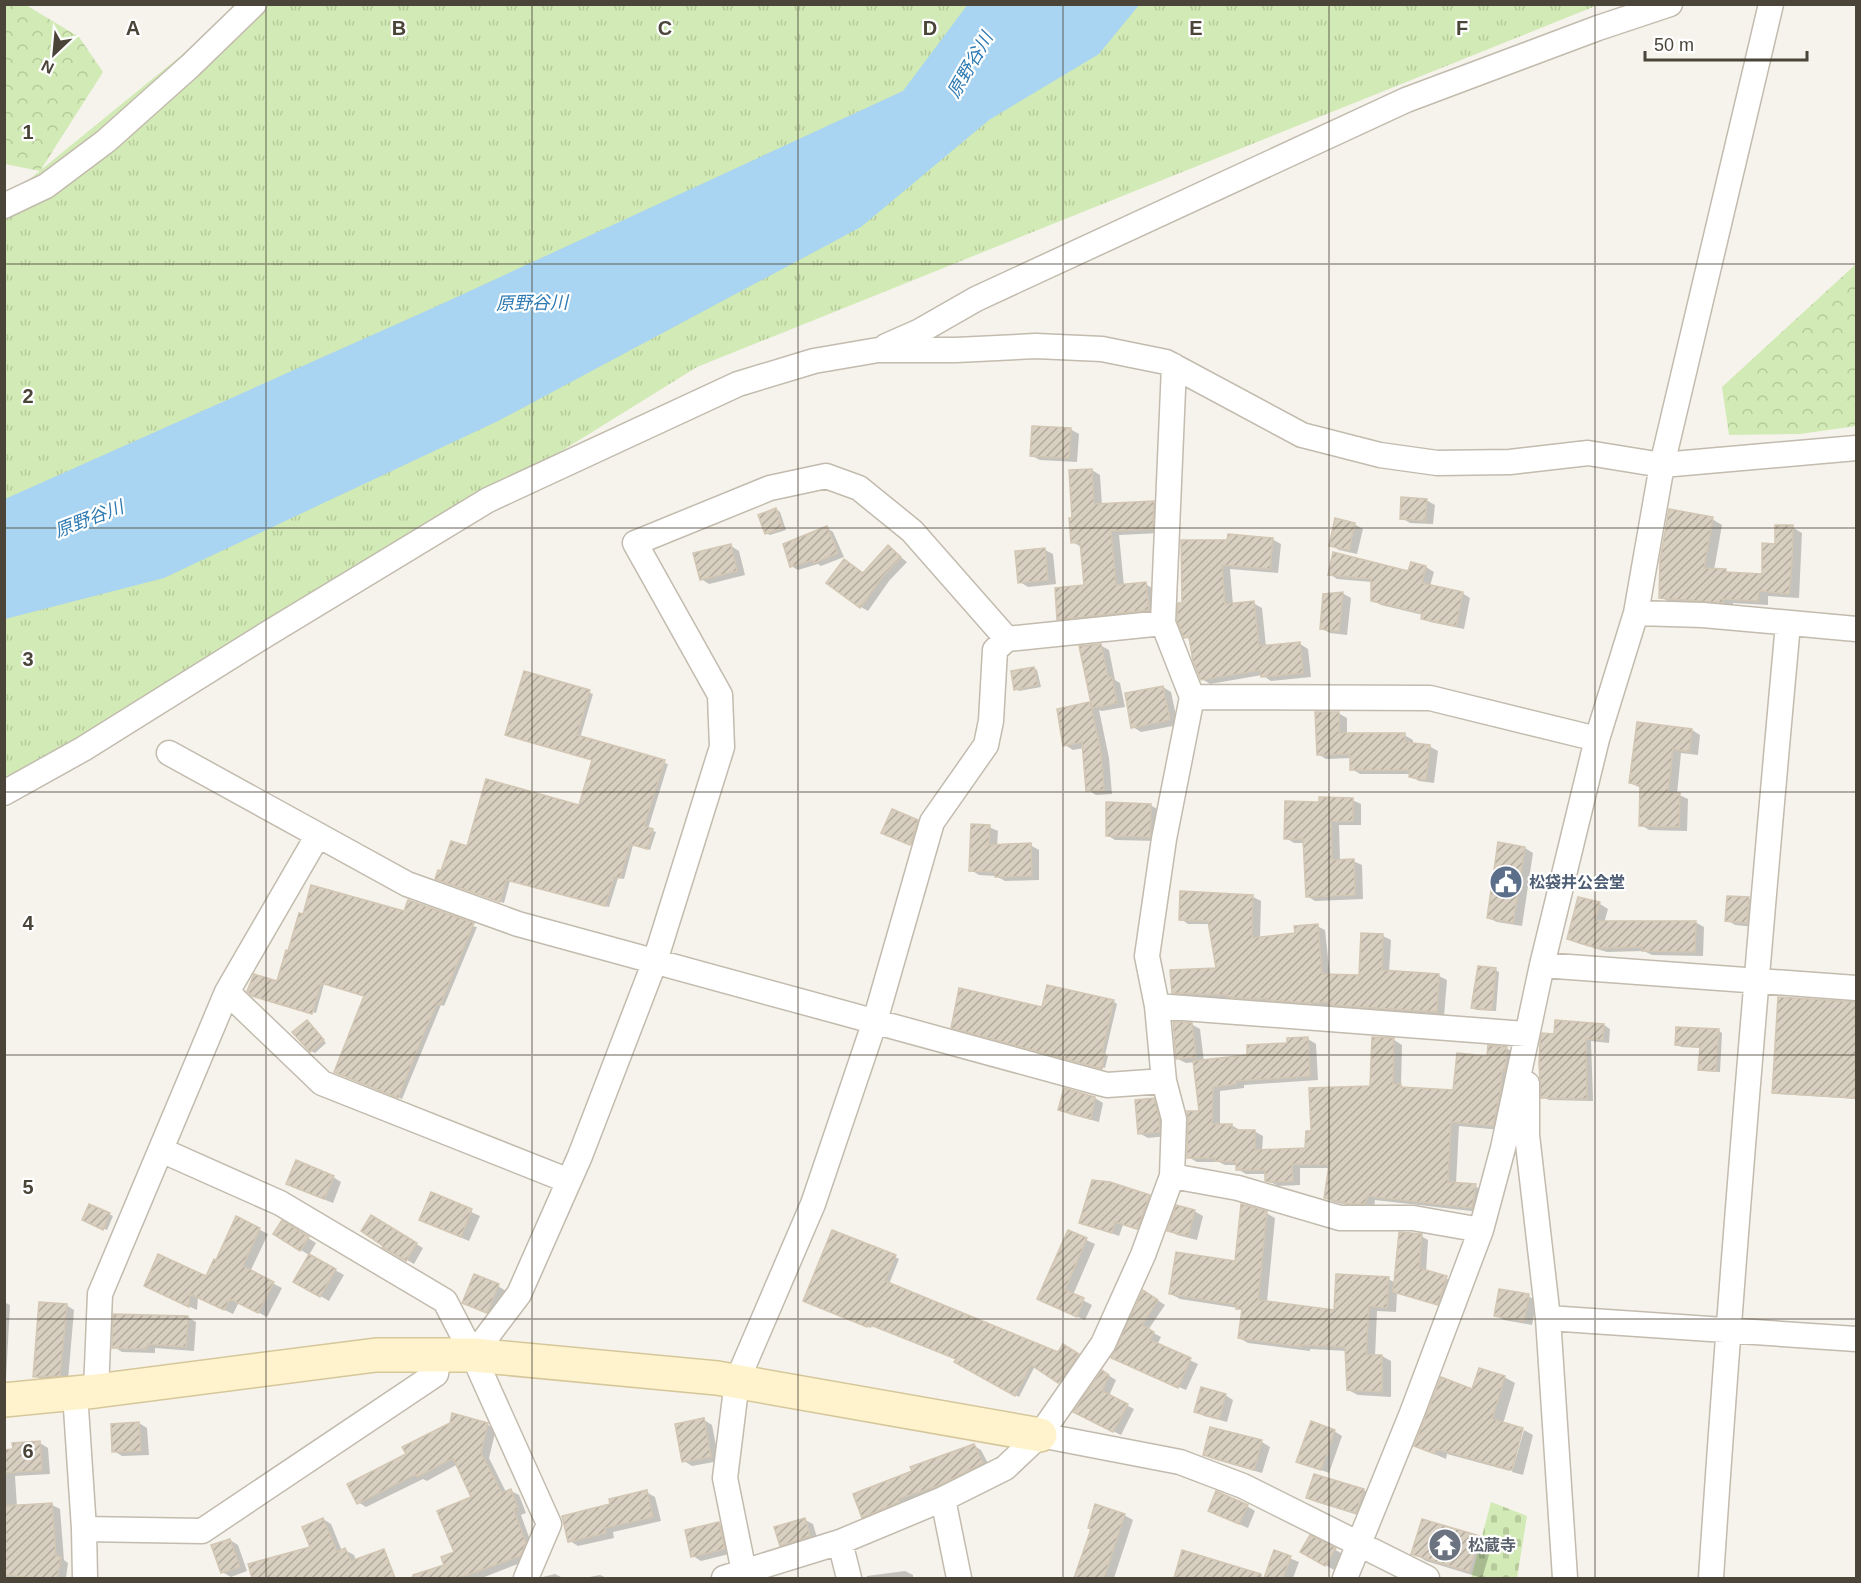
<svg xmlns="http://www.w3.org/2000/svg" width="1861" height="1583" font-family="Helvetica,'Noto Sans JP',sans-serif">
<style>
.grass{fill:url(#grass-tufts)}
.forest{fill:url(#forest-crowns)}
.cemetery{fill:url(#cemetery-stones)}
.water{fill:#a9d4f2}
.shadow{fill:#0003}
.building{fill:url(#building-hatch);stroke:#d3c7b4;stroke-width:1.5}
.lines{fill:none;stroke-linecap:round;stroke-linejoin:round}
.street-casing{stroke:#c2bbae;stroke-width:27}
.secondary-casing{stroke:#d6c79b;stroke-width:36}
.street{stroke:#fff;stroke-width:24}
.secondary{stroke:#fff3cd;stroke-width:33}
.grid{fill:none;stroke:#4b4439;stroke-width:1.5;stroke-opacity:0.55}
.labels{text-anchor:middle;stroke-width:4.5;stroke-linejoin:round;paint-order:stroke}
.service-label{font-size:16px;font-weight:bold;fill:#4e5e75;stroke:#fff;text-anchor:start}
.worship-label{font-size:16px;font-weight:bold;fill:#5b616d;stroke:#fff;text-anchor:start}
.water-label{font-size:18px;font-style:italic;fill:#2e7ab2;stroke:#fff}
.grid-label{font-size:20px;text-anchor:middle;font-weight:bold;fill:#4b4439;stroke:#fff;stroke-width:4.5;stroke-linejoin:round;paint-order:stroke}
</style>
<defs>
<pattern id="grass-tufts" width="24" height="20" patternUnits="userSpaceOnUse" patternTransform="scale(1.5)"><rect width="24" height="20" fill="#d2eab5"/><path d="M3 7l-1-3M5 7V3M7 7l1-3M15 17l-1-3M17 17v-4M19 17l1-3" fill="none" stroke="#b6ca9c"/></pattern>
<pattern id="forest-crowns" width="20" height="18" patternUnits="userSpaceOnUse" patternTransform="scale(1.5)"><rect width="20" height="18" fill="#d2eab5"/><path d="M2 6a3 3 0 1 1 6 0M12 15a3 3 0 1 1 6 0" fill="none" stroke="#b6ca9c"/></pattern>
<pattern id="cemetery-stones" width="16" height="16" patternUnits="userSpaceOnUse" patternTransform="scale(1.5)"><rect width="16" height="16" fill="#d2eab5"/><path d="M2 7V4a2 2 0 0 1 4 0v3zM10 15v-3a2 2 0 0 1 4 0v3z" fill="#b6ca9c"/></pattern>
<pattern id="building-hatch" width="6" height="6" patternUnits="userSpaceOnUse" patternTransform="scale(1.5)"><rect width="6" height="6" fill="#d8cfc1"/><path d="M-1 1l2-2M0 6l6-6M5 7l2-2" fill="none" stroke="#b1aa9e"/></pattern>
</defs>
<rect width="100%" height="100%" fill="#f6f3ec"/>
<path class="grass" d="M243 5H1598L697 367 58 763 5 776 4 200Z"/>
<path class="forest" d="M4 5H26L79 37 103 72 40 171 5 164Z
M1856 264V426L1800 434 1729 435 1722 387Z"/>
<path class="cemetery" d="M1491 1502 1527 1516 1517 1578H1471Z"/>
<path class="water" d="M968 4 1139 5 1099 54 989 120 861 227 498 421 164 578 5 619V499L435 307 903 91Z"/>
<path class="shadow" d="M1070 429 1079 434 1077 462 1040 460 1032 456Z
M1092 470 1100 475 1102 506 1154 502 1162 507 1161 533 1119 535 1124 586 1145 584 1154 589 1157 614 1067 623 1059 619 1085 587 1082 547 1072 542 1074 519Z
M1426 500 1435 505 1433 524 1410 523 1402 518Z
M776 509 780 512 786 530 770 535 766 533Z
M1712 519 1722 525 1714 570 1726 571 1731 574 1763 575 1776 545 1792 527 1802 533 1799 598 1768 596V605L1733 603V607L1670 602 1660 597Z
M1354 524 1363 529 1357 554 1339 550 1331 545Z
M827 528 833 532 844 557 821 566 818 564 798 570 791 566Z
M1272 539 1281 544 1278 573 1230 569 1233 605 1253 603 1262 608 1266 647 1300 644 1308 649 1311 677 1271 681 1262 675 1210 684 1202 679 1191 640 1185 637 1183 542Z
M731 546 739 551 745 575 709 584 701 579Z
M888 547 907 562 889 581 868 611 861 607 864 574Z
M1045 550 1053 554 1056 584 1028 587 1020 582Z
M1412 564 1426 567 1434 572 1430 586 1462 593 1470 598 1464 629 1430 622 1422 618 1423 615 1381 605 1373 600 1372 582 1337 579 1330 574 1410 573Z
M1342 593 1351 598 1347 635 1330 633 1321 628Z
M1100 645 1109 650 1115 680 1120 683 1125 707 1102 711 1099 710 1109 758 1112 794 1096 795 1088 790 1084 748 1073 750 1065 745 1090 704 1093 706Z
M1034 668 1037 670 1041 687 1019 691 1016 689Z
M525 673 593 694 580 738 668 764 648 829 656 832 650 850 633 845 624 879 618 878 609 907 510 881 504 903 440 880 442 872 468 848 580 807 594 760Z
M1163 687 1171 692 1178 725 1141 732 1133 727Z
M1338 713 1347 718V735H1404L1413 740V744L1429 746 1438 751 1434 783 1419 781 1411 777V774H1360L1352 769V758L1326 759 1318 754Z
M1638 723 1692 730 1700 735 1698 755 1681 753 1677 794 1688 799 1687 831 1649 830 1641 825V788L1630 783Z
M1352 800 1361 804V825H1339L1340 861H1353L1362 865 1363 899 1315 901 1307 896 1305 843H1294L1286 838 1321 804Z
M1150 805 1159 810 1158 841 1115 840 1107 835Z
M917 822 925 826 918 847 889 835Z
M989 827 998 831 997 846 1030 845 1039 850V880L1005 881 996 876 979 875 971 870Z
M1525 848 1533 853 1522 926 1497 922 1488 918Z
M1253 897 1261 901 1260 938 1297 934 1317 926 1325 930 1330 976H1361L1383 936 1391 940 1389 972 1439 976 1447 980 1444 1016 1340 1009 1335 1006 1314 1007 1277 1004 1273 1001 1261 1003 1238 1001 1234 999 1181 996 1173 992 1218 970 1210 924H1188L1181 919Z
M1579 898 1600 904 1608 909 1604 923 1695 922 1704 927 1703 956 1652 955 1644 951 1607 952 1577 943 1568 939Z
M1749 899 1757 904 1755 927 1735 925 1727 920Z
M404 913 477 927 444 1006 441 1005 402 1099 339 1074 366 996 324 984 316 1013 253 995Z
M1495 970 1499 972 1496 1011 1476 1010 1473 1007Z
M1114 1002 1117 1004 1105 1055 1108 1056 1105 1068 954 1027 1043 1009Z
M1856 1003V1099L1777 1094 1773 1092Z
M307 1022 326 1043 315 1053 311 1051Z
M1191 1024 1200 1029 1204 1062 1249 1057 1308 1039 1316 1044 1318 1080 1244 1085V1088L1220 1091V1125H1231L1240 1130 1254 1131 1263 1136 1262 1151 1306 1149 1312 1132 1372 1087 1394 1040 1402 1045 1401 1086 1407 1089 1454 1092 1489 1058 1506 1048 1515 1053 1501 1130 1459 1126 1456 1184 1475 1186 1483 1191 1480 1212 1375 1200 1374 1208H1360L1334 1202 1325 1198 1330 1168H1300V1185L1278 1186 1267 1180 1266 1174H1246L1237 1169V1165H1225L1219 1162H1197L1188 1157 1200 1113 1195 1062 1186 1063 1178 1059Z
M1604 1025 1610 1029 1609 1043 1591 1041 1593 1101 1549 1100 1543 1097 1555 1036Z
M1719 1031 1722 1033 1720 1072 1704 1071 1700 1069 1701 1048 1681 1047 1677 1044Z
M1065 1090 1095 1098 1103 1103 1099 1122 1069 1114 1060 1110Z
M1153 1100 1162 1105 1167 1136 1148 1138 1139 1133Z
M333 1177 341 1182 333 1203 296 1188Z
M432 1194 480 1216 469 1241 430 1224Z
M1149 1197 1156 1201 1145 1232 1123 1225 1119 1236 1081 1222Z
M1194 1211 1203 1216 1197 1240 1177 1235 1169 1230Z
M1266 1213 1275 1218 1267 1302 1336 1311 1388 1279 1396 1283 1421 1236 1428 1240 1426 1272 1453 1281 1445 1307 1397 1293 1396 1312 1377 1311 1375 1356H1382L1391 1361V1397L1358 1395 1348 1390 1347 1351 1310 1349V1351L1248 1343 1239 1338 1243 1311 1238 1308 1180 1299 1171 1294 1236 1263Z
M109 1214 113 1216 107 1230 87 1222Z
M372 1217 423 1248 414 1264 384 1247Z
M237 1218 268 1234 250 1272 282 1288 267 1317 239 1302 233 1314 198 1297 197 1310 154 1290 206 1278 217 1262Z
M282 1222 316 1243 309 1255 275 1234Z
M1069 1232 1095 1244 1073 1295 1092 1305 1085 1320 1047 1303Z
M310 1256 344 1275 329 1301 295 1281Z
M895 1257 899 1259 889 1284 1058 1354 1064 1346 1081 1358 1063 1384 1035 1366 1019 1397 956 1362 958 1359 872 1325 871 1328 809 1303Z
M498 1286 506 1291 495 1317 464 1302Z
M1151 1296 1165 1305 1148 1330 1161 1337 1157 1345 1198 1364 1186 1390 1120 1361Z
M1528 1296 1537 1301 1532 1325 1504 1320 1496 1315Z
M4 1302 10 1305 6 1379H4Z
M66 1305 74 1310 68 1380H43L34 1376Z
M115 1315 188 1317 196 1322 194 1351 155 1348V1353L122 1352 114 1347Z
M1103 1372 1116 1380 1109 1396 1134 1409 1121 1435 1083 1416Z
M1504 1377 1515 1383 1503 1424 1523 1430H1521L1510 1471 1447 1454 1446 1459 1416 1446 1473 1391Z
M1225 1395 1233 1400 1227 1422 1204 1416 1196 1411Z
M704 1420 712 1425 719 1461 692 1466 684 1461Z
M139 1423 147 1428 149 1455 122 1456 114 1451Z
M488 1425 496 1429 489 1458 506 1492 511 1491 519 1495 526 1513 521 1515 533 1548 528 1560 482 1578H407L446 1566 456 1553 473 1498 458 1464 427 1481 423 1479 366 1507 358 1502Z
M1524 1430 1533 1435 1523 1475 1512 1472Z
M1334 1431 1342 1436 1329 1473 1298 1461Z
M1262 1442 1270 1447 1262 1473 1213 1459 1204 1455Z
M40 1443 48 1448 50 1474 15 1476 17 1507 52 1505 60 1509 64 1560 68 1563 66 1578H4V1451Z
M974 1446 981 1450 990 1467 870 1521 863 1516 914 1472Z
M1364 1490 1372 1495 1364 1517 1316 1502 1308 1498Z
M646 1492 655 1497 661 1521 613 1532 614 1538 578 1546 570 1541 612 1505Z
M1247 1506 1255 1511 1248 1528 1218 1515Z
M1124 1515 1133 1520 1114 1578H1082L1077 1575Z
M323 1519 331 1524 342 1551 345 1550 354 1555 363 1578H295L282 1556 312 1548Z
M805 1520 813 1524 818 1541 789 1550 781 1545Z
M719 1524 728 1529 733 1553 701 1561 693 1556Z
M1311 1537 1343 1554 1334 1570 1302 1551Z
M1479 1538 1492 1545 1482 1578 1426 1561 1413 1553Z
M230 1540 238 1545 247 1571 231 1577 222 1572Z
M1183 1552 1244 1573 1242 1578H1175Z
M1275 1552 1299 1562 1293 1578H1266Z
M905 1571 913 1575V1578H867V1576Z
M555 1574 563 1578H543V1577Z
M600 1575 607 1578H584Z"/>
<path class="building" d="M1032 426 1071 428 1069 458 1030 456Z
M1092 469 1094 504 1154 501 1153 529 1111 531 1116 585 1146 582 1149 610 1057 620 1055 588 1084 585 1080 542 1071 543 1069 518H1072L1069 470Z
M1401 497 1427 499 1425 521 1400 519Z
M776 508 783 528 765 534 758 515Z
M1669 509 1713 517 1704 568 1726 569V572L1762 574V543L1775 544V525H1793L1792 561 1789 594 1759 591 1758 601 1723 599V603L1659 598 1660 560Z
M1335 518 1355 523 1349 550 1329 546Z
M827 526 838 553 814 563 813 560 790 567 783 544Z
M1228 534 1273 538 1270 569 1222 565 1225 604 1254 601 1259 646 1300 642 1303 673 1261 677 1260 670 1201 680 1193 661 1189 637 1184 638 1177 621 1178 603H1182L1181 540H1227Z
M731 544 737 571 700 580 693 553Z
M888 545 901 557 882 577 860 608 826 583 844 559 863 573Z
M1045 548 1048 580 1018 583 1015 551Z
M1333 552 1408 571 1411 562 1426 566 1422 583 1463 592 1456 626 1421 619 1422 613 1371 601V579L1328 575Z
M1343 592 1339 631 1320 629 1323 594Z
M1101 644 1108 678 1112 677 1117 703 1092 708 1079 646Z
M1034 667 1038 685 1014 690 1011 671Z
M524 671 590 690 577 735 665 760 644 826 653 829 647 849 630 844 620 878 614 877 605 906 506 880 500 902 435 879 438 870 441 871 451 841 467 846 486 779 579 805 592 760 505 735Z
M1163 686 1170 720 1131 728 1125 693Z
M1090 702 1101 752 1104 790 1086 791 1082 742 1063 746 1057 709Z
M1315 712H1339V733H1405V742L1430 745 1426 780 1409 777 1410 770H1350V754L1317 755Z
M1637 722 1692 729 1689 752 1673 749 1668 792 1680 793 1679 827 1639 826 1640 785 1629 783Z
M1319 797 1353 798V821H1331L1332 860 1354 859 1355 895 1306 897 1303 839H1284L1285 801 1319 802Z
M1106 802 1151 804 1150 837 1106 836Z
M892 809 918 820 910 845 881 833Z
M971 824 990 825 989 845 1031 843 1032 876 995 877V872L969 871Z
M1498 842 1525 847 1513 923 1487 918Z
M311 885 404 911 408 900 474 923 440 1005 437 1004 425 1030 398 1098 334 1072 364 996 321 983 312 1014 252 996 247 991 254 974 277 981 286 950 288 951 299 913 303 914Z
M1180 891 1253 895 1252 938 1295 933 1294 926 1318 924 1322 974 1359 975 1361 933 1383 934 1382 970 1439 974 1437 1012 1330 1005 1331 1002 1305 1003 1267 1000V998L1252 999 1228 997V995L1172 993 1170 970 1216 968 1208 921 1179 920Z
M1727 896 1749 897 1747 923 1725 921Z
M1578 897 1600 902 1595 921H1696L1695 952 1642 951V947L1597 948 1567 939Z
M1478 966 1496 968 1492 1010 1471 1008Z
M1047 985 1114 1000 1102 1052 1105 1053 1102 1069 951 1028 959 988 1042 1007Z
M1778 997 1857 1002V1098L1772 1093Z
M307 1020 324 1040 310 1052 292 1032Z
M1555 1020 1604 1024 1603 1040 1586 1039 1587 1099 1541 1098 1539 1064 1540 1042 1542 1033 1554 1034Z
M1173 1021 1192 1023 1196 1057 1176 1059Z
M1676 1027 1719 1029 1716 1071 1698 1070 1700 1047 1675 1045Z
M1308 1037 1310 1076 1236 1081V1084L1213 1087 1212 1124H1232V1130H1255V1150L1305 1148 1306 1131H1311L1309 1088 1370 1086 1372 1037 1394 1038 1393 1084H1401V1087L1453 1090 1457 1053 1487 1056 1488 1045 1507 1047 1505 1069V1071H1502L1500 1093 1493 1126 1451 1122 1448 1182 1476 1184 1472 1208 1367 1196 1365 1204H1350L1324 1198 1329 1165 1292 1164 1293 1181 1269 1182 1265 1181V1170H1236V1162L1215 1161V1158H1187L1188 1119 1187 1111H1199L1193 1061 1247 1055V1045L1287 1043V1038Z
M1064 1088 1095 1097 1091 1119 1058 1110Z
M1154 1098 1160 1121 1159 1132 1138 1134 1135 1100Z
M296 1160 334 1176 324 1199 286 1184Z
M1092 1180 1110 1182 1150 1195 1137 1229 1115 1222 1112 1233 1079 1223Z
M431 1192 472 1209 461 1237 419 1220Z
M89 1204 110 1213 103 1230 82 1220Z
M1241 1204 1267 1211 1258 1300 1334 1310 1336 1274 1389 1277 1387 1308 1369 1306 1366 1355H1382V1392L1347 1390 1345 1347 1301 1345V1347L1238 1338 1242 1309H1236L1237 1305 1169 1294 1176 1252 1235 1261Z
M1176 1205 1195 1210 1188 1236 1167 1231Z
M371 1215 417 1243 406 1261 382 1247 383 1246 361 1231Z
M236 1216 260 1228 243 1266 274 1282 258 1313 230 1299 224 1310 190 1294 189 1307 144 1286 158 1254 206 1276 214 1259 216 1260Z
M282 1220 309 1237 300 1251 273 1234Z
M832 1230 896 1255 885 1281 1058 1352 1063 1344 1079 1354 1058 1383 1031 1365 1015 1396 954 1362 956 1359 868 1324 867 1327 803 1301Z
M1068 1230 1087 1238 1065 1290 1084 1298 1077 1317 1037 1299Z
M1399 1232 1422 1234 1419 1268 1447 1276 1438 1305 1393 1292Z
M309 1254 336 1269 320 1297 293 1282Z
M474 1274 499 1284 487 1313 462 1303Z
M1499 1289 1529 1294 1524 1321 1494 1316Z
M1143 1290 1158 1300 1142 1325 1154 1332 1150 1340 1191 1358 1178 1388 1111 1358Z
M39 1302 67 1304 60 1376 33 1377Z
M113 1314 188 1316 186 1347 147 1344V1349L112 1348Z
M1479 1368 1505 1376 1492 1419 1523 1428 1512 1470 1436 1449 1435 1454 1414 1446 1441 1377 1472 1389Z
M1102 1370 1109 1375 1102 1391 1128 1404 1113 1432 1073 1412Z
M1201 1387 1226 1394 1219 1419 1194 1412Z
M452 1413 488 1423 481 1453 502 1493 511 1489 518 1509 514 1511 526 1543 520 1556 459 1578H414L413 1575 444 1565 441 1557 454 1552 437 1511 471 1497 453 1458 417 1477 416 1474 357 1504 347 1484 406 1454 402 1447 450 1423Z
M704 1418 711 1457 682 1462 675 1424Z
M1311 1421 1335 1430 1321 1470 1296 1462Z
M139 1422 141 1451 112 1452 111 1424Z
M1210 1427 1262 1440 1254 1470 1203 1455Z
M40 1441 42 1470 4 1473V1450L13 1449 12 1443Z
M974 1444 983 1463 940 1485 898 1499 899 1502 862 1518 853 1494 912 1471 910 1467Z
M1314 1474 1364 1489 1356 1513 1306 1498Z
M647 1490 653 1517 605 1528 606 1533 568 1542 562 1516 610 1504 609 1499Z
M1216 1491 1248 1505 1239 1524 1208 1511Z
M52 1503 56 1556 61 1557 57 1578H29L4 1574V1506Z
M1095 1504 1125 1514 1104 1578H1074L1091 1529 1088 1528Z
M323 1518 337 1552 345 1548 351 1561 384 1549 395 1578H252L248 1564 310 1547 302 1527Z
M805 1518 810 1536 780 1546 774 1527Z
M1422 1519 1480 1536 1469 1572 1411 1554Z
M719 1522 725 1549 691 1557 685 1530Z
M1310 1535 1336 1548 1325 1566 1300 1552Z
M230 1539 240 1567 221 1573 211 1545Z
M1182 1550 1261 1574V1578H1174Z
M1274 1550 1291 1556 1283 1578H1264Z"/>
<g class="lines">
<g class="street-casing">
<path id="street" d="M4 206 46 186 106 141 190 66 254 4
M886 346 920 331 976 299 1406 100 1598 28 1670 4
M1636 613 1703 615 1856 629
M1192 697 1430 698 1597 739
M169 753 407 884 518 924 1107 1085 1164 1081
M4 793 83 749 267 634 488 500 738 384 814 361 878 350H956L1036 346 1102 349 1166 362 1302 435 1380 455 1437 463 1510 462 1588 453 1662 465 1856 448
M1542 965 1856 988
M227 992 322 1083 569 1181
M1157 1006 1526 1034
M1527 1084V1135L1548 1318 1565 1578
M161 1150 280 1203 445 1301 473 1355 549 1524 526 1578
M1172 1176 1238 1188 1340 1218H1413L1481 1230
M1548 1318 1856 1339
M473 1355 519 1294 580 1156 655 961 722 747 720 695 635 543 770 488 826 476 859 488 912 531 1007 639
M96 1391 100 1294 227 992 318 835
M75 1393 84 1529 85 1578
M1040 1435 1180 1462 1243 1486 1427 1578
M943 1499 959 1578
M84 1529 202 1531 436 1374 439 1355
M840 1542 849 1578
M744 1572 725 1478 737 1381 813 1204 875 1021 932 822 986 745 991 721 995 650 1007 639 1163 623
M724 1578 840 1542 943 1499 1005 1468 1040 1435 1103 1344 1143 1255 1172 1176 1174 1119 1164 1081 1157 1006 1147 956 1164 839 1192 697 1163 623 1174 366
M1345 1578 1412 1413 1481 1230 1503 1148 1542 965 1597 739 1636 613 1662 465 1771 4
M1711 1578C1732 1260 1759 942 1788 624"/>
</g>
<g class="secondary-casing">
<path id="secondary" d="M4 1400 96 1391 376 1355H473L717 1378 1040 1435"/>
</g>
<use href="#street" class="street"/>
<use href="#secondary" class="secondary"/>
</g>
<path class="grid" d="M266 4V1578M532 4V1578M798 4V1578M1063 4V1578M1329 4V1578M1595 4V1578M4 264H1856M4 528H1856M4 792H1856M4 1055H1856M4 1319H1856"/>
<defs>
<g id="civic-disc" transform="scale(1.725)"><circle r="9.5" fill="#5c6f8a" stroke="#fff"/><path d="M-.6-6.5H3V-4.5H.6V-3L4-1V1h2V6H-6V1h2V-1L-.6-3ZM-1.2 2.5V6h2.4V2.5Z" fill="#fff"/></g>
<g id="temple-disc" transform="scale(1.725)"><circle r="9.5" fill="#6b7280" stroke="#fff"/><path d="M0-6L5-2H3V0L6.5 2.5H4V6H1.5V3h-3V6H-4V2.5H-6.5L-3 0V-2H-5Z" fill="#fff"/></g>
</defs>
<g fill-rule="evenodd">
<use href="#civic-disc" x="1506" y="882"/>
<use href="#temple-disc" x="1445" y="1545"/>
</g>
<g class="labels">
<g class="service-label">
<text x="1529" y="888">松袋井公会堂</text>
</g>
<g class="worship-label">
<text x="1468" y="1551">松蔵寺</text>
</g>
<g class="water-label">
<text transform="translate(970 65) rotate(-60)" y="6">原野谷川</text>
<text transform="translate(532 303) rotate(-1)" y="6">原野谷川</text>
<text transform="translate(89 519) rotate(-21)" y="6">原野谷川</text>
</g>
</g>
<g class="grid-label">
<text x="133" y="35">A</text>
<text x="399" y="35">B</text>
<text x="665" y="35">C</text>
<text x="930" y="35">D</text>
<text x="1196" y="35">E</text>
<text x="1462" y="35">F</text>
<text x="28" y="139">1</text>
<text x="28" y="403">2</text>
<text x="28" y="666">3</text>
<text x="28" y="930">4</text>
<text x="28" y="1194">5</text>
<text x="28" y="1458">6</text>
</g>
<rect width="1861" height="1583" fill="none" stroke="#4b4439" stroke-width="12"/>
<g transform="translate(54 54) rotate(206)" stroke="#ffffff" stroke-width="4.5" paint-order="stroke">
<path d="M0-4.5L10 22L0 15L-10 22Z" fill="#4b4439"/>
<text y="-9" font-size="16" font-weight="bold" text-anchor="middle" fill="#4b4439">N</text>
</g>
<path d="M1645 51v9h162v-9" fill="none" stroke="#4b4439" stroke-width="3"/>
<text x="1654" y="51" font-size="18" fill="#4b4439" stroke="#ffffff" stroke-width="4.5" paint-order="stroke">50 m</text>
</svg>
